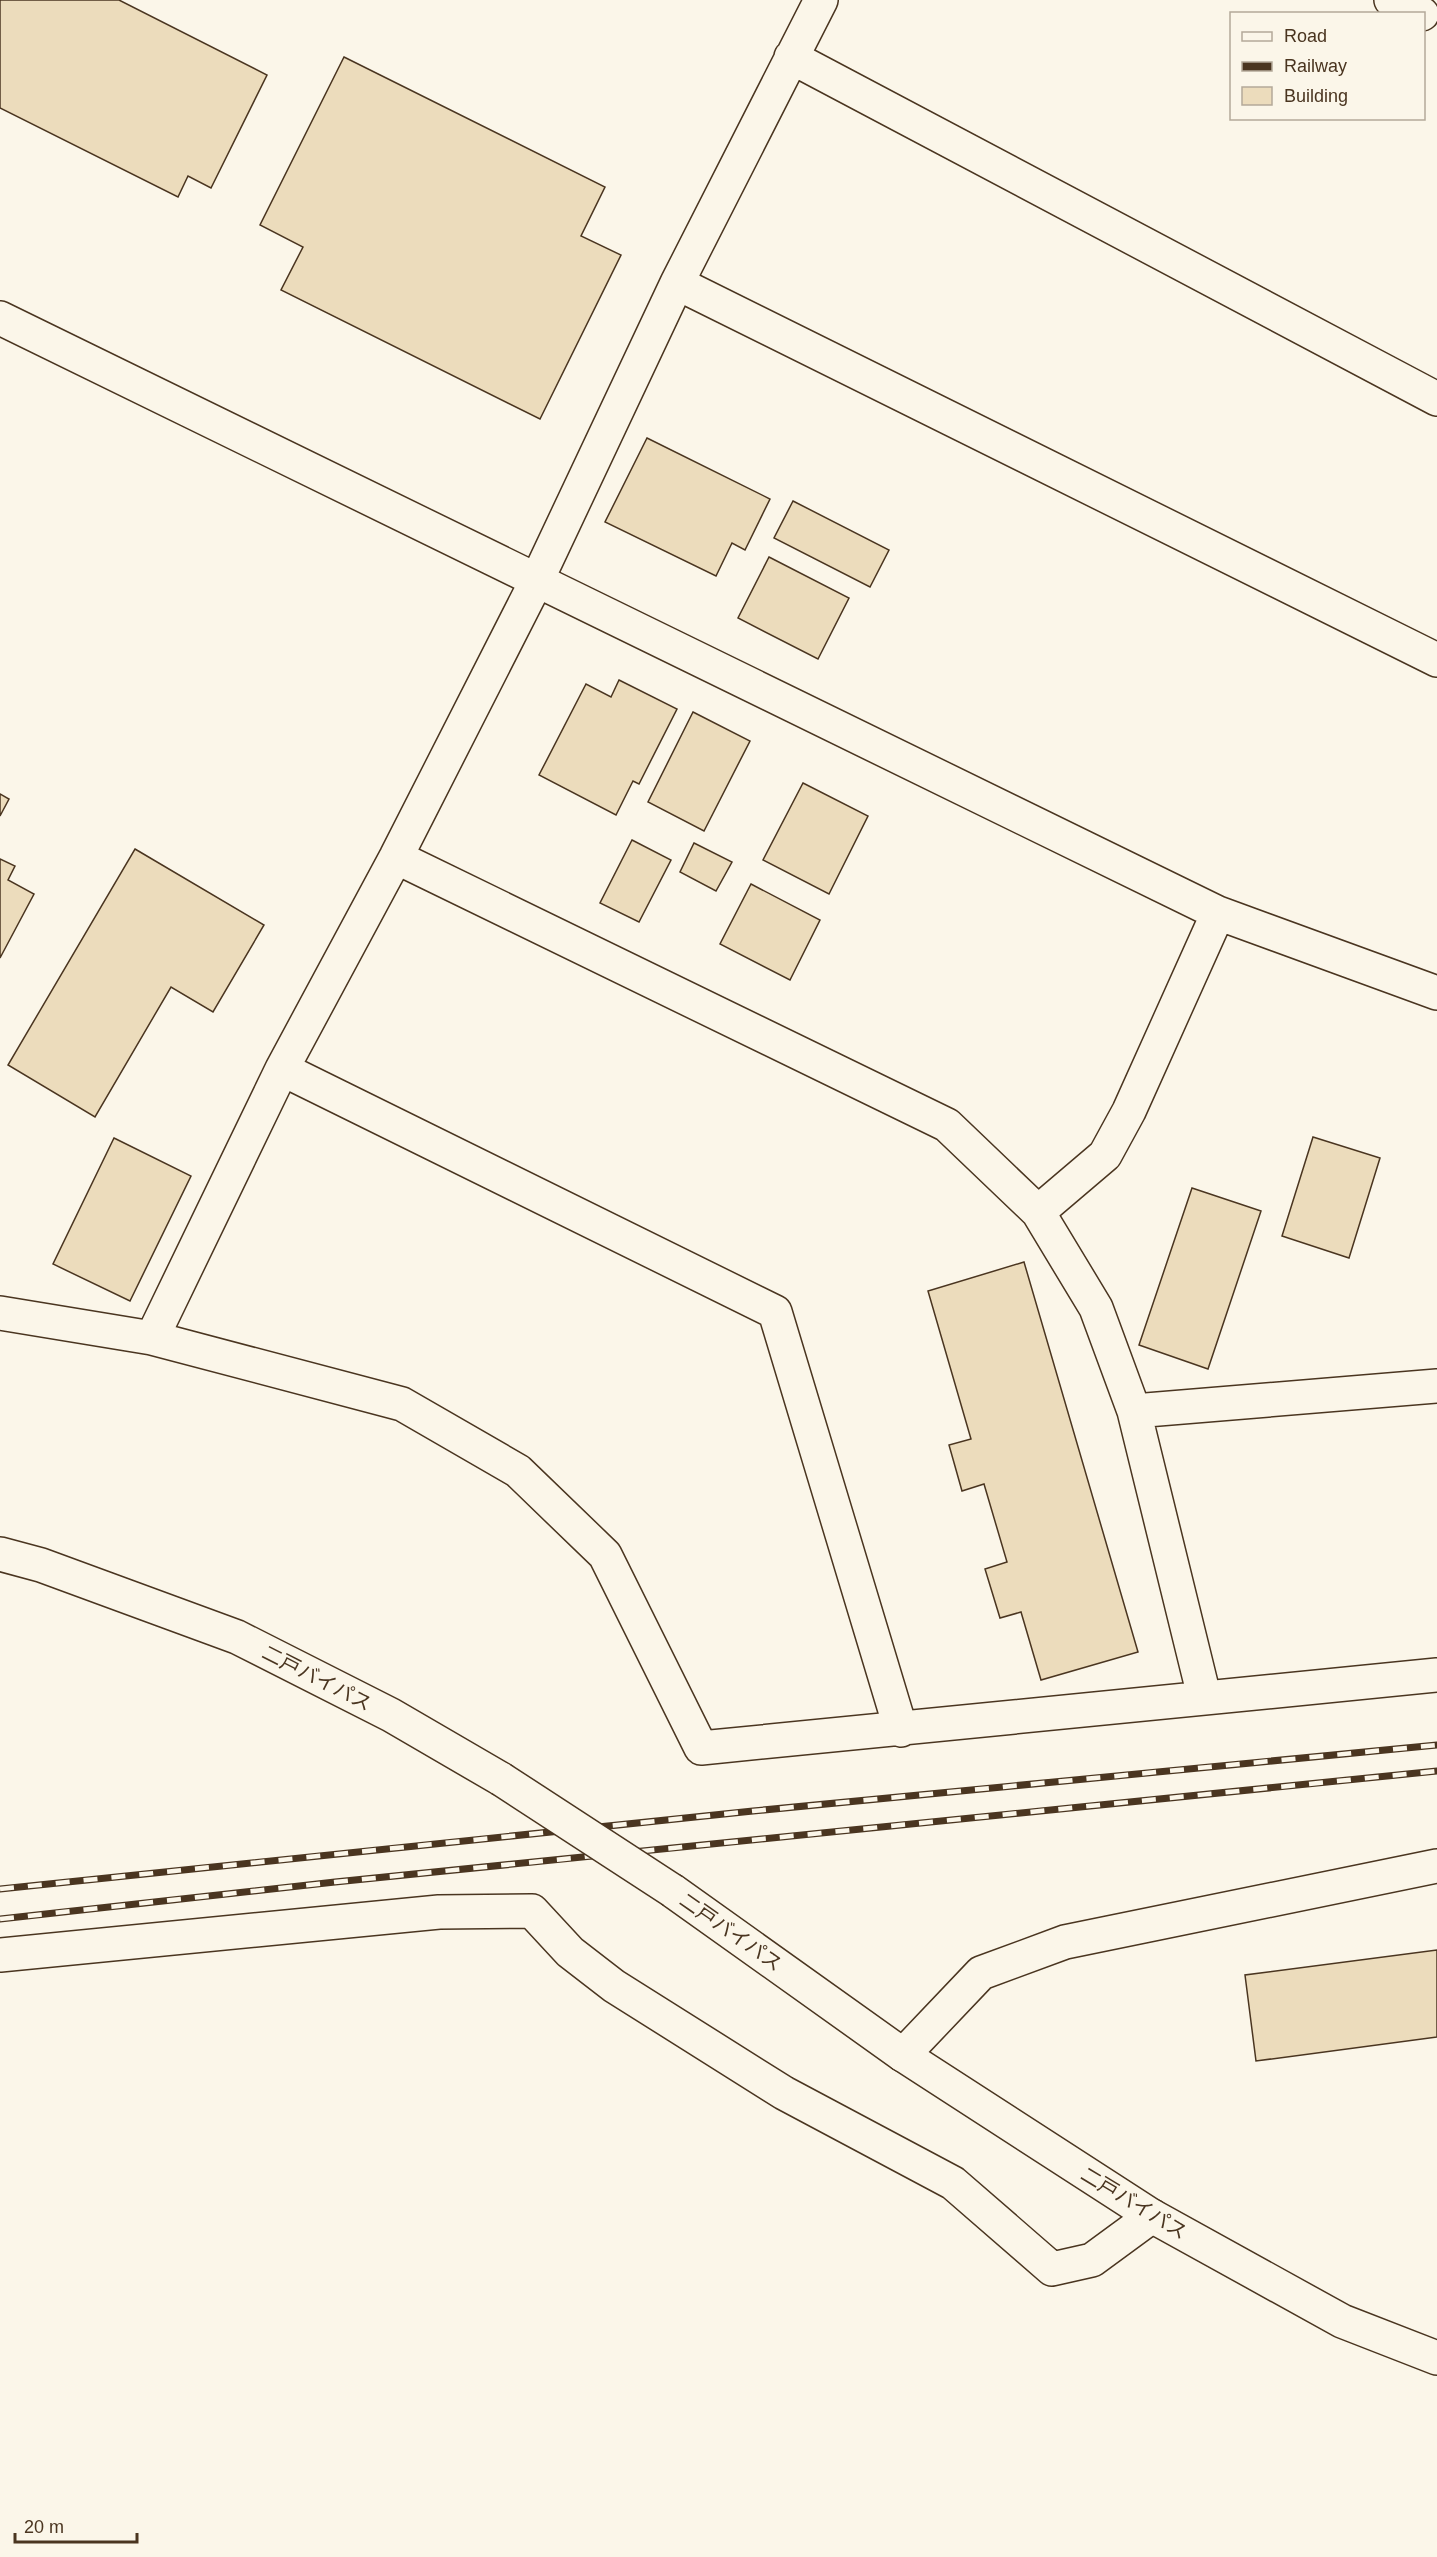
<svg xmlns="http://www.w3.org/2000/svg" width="1437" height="2557" font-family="Helvetica,'Noto Sans JP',sans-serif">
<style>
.building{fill:#ecdcbc;stroke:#4a3520;stroke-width:1.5}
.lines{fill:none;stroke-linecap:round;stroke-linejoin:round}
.minor-casing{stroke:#4a3520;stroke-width:36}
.highway-casing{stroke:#4a3520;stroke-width:36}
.minor{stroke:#fbf6e9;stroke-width:33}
.highway{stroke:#fbf6e9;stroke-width:33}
.rail-casing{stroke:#4a3520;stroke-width:7}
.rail{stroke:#fbf6e9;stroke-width:4.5;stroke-dasharray:14;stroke-linecap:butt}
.highway-bridge-casing{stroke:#4a3520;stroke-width:36;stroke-linecap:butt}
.highway-bridge{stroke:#fbf6e9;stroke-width:33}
.labels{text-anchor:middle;stroke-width:4.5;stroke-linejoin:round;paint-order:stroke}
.street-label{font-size:20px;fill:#4a3520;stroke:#fbf6e9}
</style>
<rect width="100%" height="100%" fill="#fbf6e9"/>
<path class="building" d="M0 0H119L267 75 211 188 188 176 178 197 0 108Z
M344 57 605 187 581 236 621 255 540 419 281 290 303 247 260 225Z
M647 438 770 499 745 550 732 543 716 576 605 522Z
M793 501 889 550 870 587 774 538Z
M769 557 849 598 818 659 738 618Z
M619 680 677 709 639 784 633 781 616 815 539 775 586 684 611 697Z
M693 712 750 741 704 831 648 802Z
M803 783 868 816 829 894 763 860Z
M0 794 9 799 0 816Z
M632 840 671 860 639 922 600 903Z
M694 843 732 862 716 891 680 872Z
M135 849 264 925 213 1012 171 987 95 1117 8 1065Z
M0 859 15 866 8 880 34 894 0 958Z
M751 884 820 920 790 980 720 944Z
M1313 1137 1380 1158 1349 1258 1282 1236Z
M114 1138 191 1176 130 1301 53 1264Z
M1192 1188 1261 1211 1208 1369 1139 1345Z
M1024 1262 1138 1652 1041 1680 1021 1612 1000 1618 985 1569 1007 1562 984 1484 962 1491 949 1445 971 1439 928 1291Z
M1437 1950V2037L1256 2061 1245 1975Z"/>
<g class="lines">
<g class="minor-casing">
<path id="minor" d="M1391 0 1422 14
M791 57 1437 399
M677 283 1437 660
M0 318 1218 913 1437 993
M396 857 947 1125 1038 1212 1096 1308 1134 1411 1204 1696
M282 1069 775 1312 901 1730
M1038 1212 1105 1155 1129 1111 1218 913
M0 1313 152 1338 402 1404 518 1471 605 1555 701 1748 1437 1675
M152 1338 282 1069 396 857 537 580 677 283 821 0
M1134 1411 1437 1386
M0 1955 439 1912 532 1911 570 1952 614 1986 784 2093 953 2183 1052 2269 1092 2260 1152 2216
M903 2055 981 1973 1065 1942 1437 1866"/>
</g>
<g class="highway-casing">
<path id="highway" d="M0 1554 41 1565 237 1637 391 1715 501 1779
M673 1891 903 2055 1152 2216 1342 2321 1437 2358"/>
</g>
<use href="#minor" class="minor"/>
<use href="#highway" class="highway"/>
<g class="rail-casing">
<path id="rail" d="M0 1889 753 1811 1437 1745
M0 1919 335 1882 1437 1771"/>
</g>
<use href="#rail" class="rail"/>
<g class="highway-bridge-casing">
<path id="highway-bridge" d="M501 1779 673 1891"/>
</g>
<use href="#highway-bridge" class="highway-bridge"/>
</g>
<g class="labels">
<g class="street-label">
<text transform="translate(317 1678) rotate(27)" y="7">二戸バイパス</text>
<text transform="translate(731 1932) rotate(35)" y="7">二戸バイパス</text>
<text transform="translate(1134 2203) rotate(31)" y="7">二戸バイパス</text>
</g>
</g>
<rect x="1230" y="12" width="195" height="108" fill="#fbf6e9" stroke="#b4a999" stroke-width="1.5"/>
<rect x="1242" y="32" width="30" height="9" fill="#fbf6e9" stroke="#b4a999" stroke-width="1.5"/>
<text x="1284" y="42" font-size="18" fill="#4a3520">Road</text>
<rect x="1242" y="62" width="30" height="9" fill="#4a3520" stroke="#b4a999" stroke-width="1.5"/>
<text x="1284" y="72" font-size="18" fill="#4a3520">Railway</text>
<rect x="1242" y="87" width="30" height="18" fill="#ecdcbc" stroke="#b4a999" stroke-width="1.5"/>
<text x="1284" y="102" font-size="18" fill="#4a3520">Building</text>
<path d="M15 2533v9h122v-9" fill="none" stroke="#4a3520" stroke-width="3"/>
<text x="24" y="2533" font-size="18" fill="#4a3520" stroke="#fbf6e9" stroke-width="4.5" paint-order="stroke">20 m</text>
</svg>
